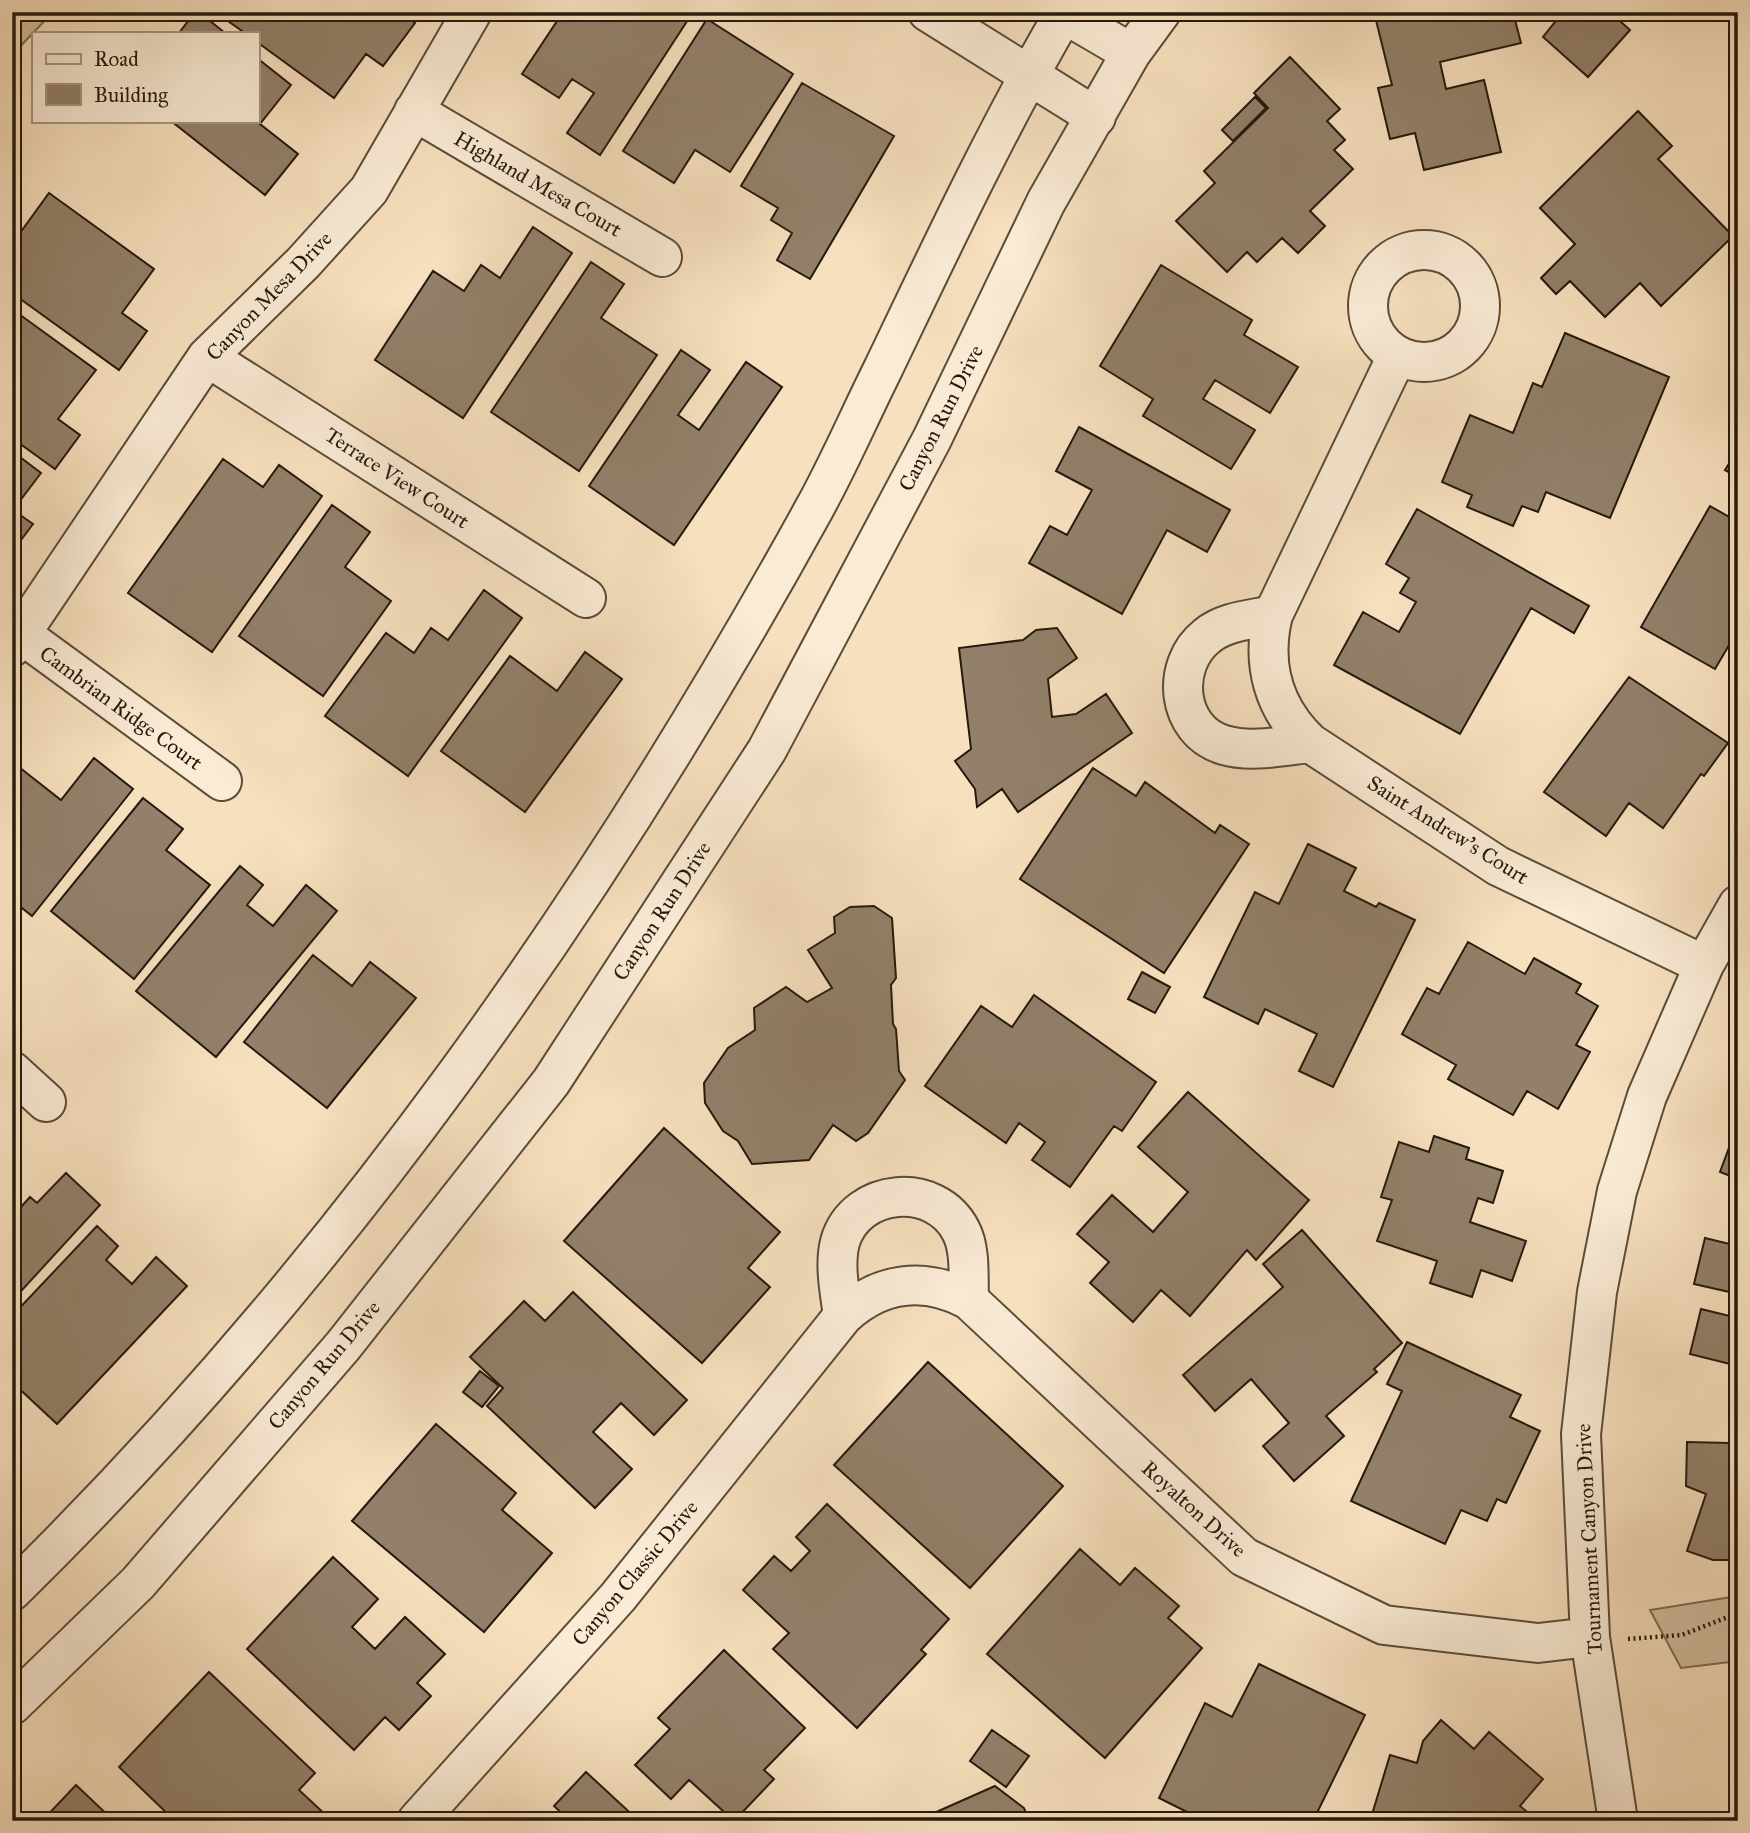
<svg xmlns="http://www.w3.org/2000/svg" width="1750" height="1833" font-family="'IM FELL Great Primer',serif">
<style>
.green{fill:#d3bea0;stroke:#7c6c57;stroke-width:2}
.building{fill:#92806a;stroke:#25190e;stroke-width:2}
.lines{fill:none;stroke-linecap:round;stroke-linejoin:round}
.minor-casing{stroke:#5a4b3a;stroke-width:42}
.path{stroke:#25190e;stroke-width:4.5;stroke-dasharray:2 3.5;stroke-linecap:butt}
.minor{stroke:#faebd5;stroke-width:38}
.labels{text-anchor:middle;stroke-width:5;stroke-linejoin:round;paint-order:stroke}
.street-label{font-size:21px;fill:#25190e;stroke:#faebd5}
</style>
<rect width="100%" height="100%" fill="#f7e0be"/>
<filter id="stains"><feTurbulence type="fractalNoise" baseFrequency=".00286" numOctaves="4"/><feColorMatrix values="0 0 0 0 .2 0 0 0 0 .09 0 0 0 0 .02 0 0 0 .5 -.17"/></filter>
<radialGradient id="worn" r=".72"><stop offset=".6" stop-color="#630" stop-opacity="0"/><stop offset="1" stop-color="#630" stop-opacity=".3"/></radialGradient>
<path class="green" d="M12 12H53L12 55Z
M1738 1596V1661L1681 1668 1650 1610Z"/>
<path class="building" d="M195 12H199L225 33H179Z
M215 12H400L415 23 383 66 366 54 334 98 257 42V33H245Z
M563 12H693L600 155 567 133 594 93 572 79 559 98 522 74Z
M1374 12H1513L1521 43 1440 62 1446 89 1484 80 1501 152 1424 170 1415 133 1390 139 1378 88 1392 85Z
M1563 12H1610L1630 30 1588 77 1543 37Z
M707 19 793 74 730 172 695 150 674 183 623 151Z
M1290 57 1340 109 1327 121 1345 140 1334 150 1353 169 1310 211 1325 226 1298 253 1282 238 1257 262 1247 252 1227 272 1176 221 1215 183 1204 171 1268 108 1254 93Z
M257 58 291 85 260 124 298 154 265 195 171 121H257Z
M802 83 894 136 810 279 777 260 792 233 771 220 778 208 741 186Z
M1255 97 1266 108 1233 141 1222 130Z
M1638 111 1672 146 1658 159 1733 236 1661 306 1640 283 1605 317 1570 281 1556 294 1541 278 1575 244 1540 208Z
M49 193 154 269 122 313 147 331 119 370 12 293V244Z
M533 227 572 253 463 418 375 360 433 271 464 291 481 265 500 278Z
M591 262 624 284 601 318 657 355 579 471 491 412Z
M1161 265 1252 320 1244 335 1298 367 1270 413 1215 380 1203 399 1255 430 1231 469 1143 416 1153 399 1100 366Z
M12 309 96 370 58 419 80 435 55 469 12 438Z
M1565 333 1669 377 1610 518 1546 492 1538 512 1522 506 1513 526 1467 507 1472 495 1442 482 1470 415 1513 433 1533 383 1542 387Z
M681 350 710 370 678 415 699 430 746 362 782 387 674 545 589 486Z
M1079 427 1230 510 1207 552 1167 530 1122 614 1029 563 1050 526 1067 535 1092 490 1056 471Z
M1738 449V477L1725 470Z
M12 451 41 473 13 510 33 524 12 552Z
M223 459 263 487 279 465 322 496 212 652 128 593Z
M332 505 370 532 345 567 391 601 323 696 239 636Z
M1710 506 1738 522V630L1715 669 1641 627Z
M1417 509 1589 606 1574 633 1531 608 1460 734 1334 665 1363 612 1399 632 1416 602 1400 593 1409 578 1386 564Z
M484 590 522 618 408 776 325 716 386 633 414 653 431 628 448 640Z
M1057 628 1077 658 1048 679 1052 717 1076 714 1106 694 1132 733 1018 812 1002 789 977 807 975 789 955 761 971 749 959 648 1023 640 1036 630Z
M585 652 622 679 525 812 441 751 510 656 557 691Z
M1629 677 1728 743 1704 776 1701 774 1663 828 1629 803 1606 836 1544 792Z
M94 758 133 789 32 916 12 900V775L19 767 61 800Z
M1093 768 1136 796 1145 782 1215 833 1220 825 1249 844 1164 973 1020 879Z
M143 798 183 829 166 850 210 885 134 979 51 911Z
M1308 844 1356 868 1344 891 1376 907 1379 903 1415 920 1333 1087 1299 1071 1317 1034 1265 1009 1258 1024 1204 997 1255 892 1279 904Z
M240 866 263 885 247 905 273 926 306 885 337 911 216 1057 136 991Z
M874 906 892 918 896 978 891 985 893 1024 896 1029 899 1071 905 1080 868 1133 856 1141 833 1125 809 1160 752 1164 738 1141 723 1131 705 1103 704 1083 728 1048 755 1030 754 1008 786 987 807 1002 832 988 808 950 835 933 834 917 850 907Z
M1468 942 1525 974 1534 958 1581 984 1576 993 1598 1006 1576 1045 1590 1052 1558 1109 1527 1091 1513 1115 1448 1079 1456 1065 1402 1034 1427 988 1439 994Z
M313 955 352 986 370 962 416 998 327 1108 244 1042Z
M1142 972 1170 987 1155 1013 1128 999Z
M1034 995 1156 1082 1122 1131 1114 1126 1070 1187 1032 1160 1045 1142 1019 1123 1006 1143 925 1086 981 1006 1012 1027Z
M1188 1092 1309 1200 1256 1260 1247 1250 1190 1316 1161 1290 1133 1322 1090 1283 1109 1262 1077 1234 1112 1195 1153 1232 1188 1192 1138 1147Z
M664 1128 780 1232 748 1268 770 1287 702 1363 564 1241Z
M1434 1136 1469 1148 1466 1159 1503 1171 1493 1203 1478 1198 1470 1222 1526 1241 1512 1281 1481 1270 1472 1297 1430 1283 1437 1261 1377 1241 1392 1200 1381 1197 1399 1142 1429 1152Z
M1733 1137 1738 1138V1179L1720 1172Z
M66 1173 100 1205 12 1301V1217L30 1197 37 1203Z
M97 1226 118 1246 106 1260 132 1284 156 1257 187 1286 57 1424 12 1382V1316Z
M1302 1230 1402 1343 1374 1369 1377 1372 1326 1416 1344 1436 1294 1481 1263 1446 1289 1423 1251 1379 1215 1411 1183 1375 1283 1287 1263 1264Z
M1705 1238 1738 1246V1294L1694 1284Z
M573 1292 687 1400 654 1435 621 1403 593 1432 632 1469 595 1508 487 1406 503 1388 470 1357 524 1301 545 1321Z
M1701 1309 1738 1318V1366L1690 1354Z
M1407 1342 1521 1395 1510 1417 1540 1431 1506 1503 1497 1499 1487 1521 1461 1510 1445 1544 1351 1501 1402 1391 1387 1384Z
M928 1362 1063 1486 970 1588 834 1465Z
M480 1371 499 1386 482 1407 463 1392Z
M1738 1422 1736 1560H1713L1687 1551 1706 1494 1686 1486 1687 1442 1730 1443Z
M436 1424 516 1493 502 1510 552 1553 484 1632 352 1521Z
M827 1504 949 1619 921 1650 926 1654 857 1728 773 1649 789 1633 743 1590 774 1556 791 1571 810 1551 796 1537Z
M1080 1549 1120 1585 1135 1568 1179 1606 1168 1618 1202 1648 1105 1758 987 1654Z
M333 1557 378 1599 352 1627 375 1649 405 1617 445 1654 417 1683 431 1696 399 1730 385 1717 354 1750 247 1649Z
M724 1650 805 1728 764 1770 774 1779 734 1821 689 1780 671 1799 635 1765 670 1729 658 1718Z
M1259 1664 1365 1715 1313 1821H1239L1226 1814 1222 1821H1205L1159 1798 1205 1703 1232 1717Z
M209 1672 315 1773 299 1790 329 1818 326 1821H175L119 1767Z
M1441 1720 1474 1749 1489 1732 1543 1779 1520 1806 1538 1821H1370L1390 1755 1417 1763 1423 1741Z
M992 1730 1029 1756 1006 1787 970 1761Z
M586 1772 639 1821H570L554 1806Z
M76 1785 114 1821H42Z
M995 1786 1024 1808 1029 1821H916Z"/>
<g class="lines">
<g class="minor-casing">
<path id="minor" d="M928 12 1096 117
M1061 12 1131 53
M414 111 662 257
M1368 306a56 56 0 1 1 112 0a56 56 0 1 1-112 0Z
M1397 356 1273 615C1261 664 1273 708 1310 743L1498 866 1704 965
M207 357 586 598
M1273 615C1251 620 1225 621 1207 636 1170 665 1176 731 1224 745 1251 753 1283 746 1310 743
M21 634 222 781
M12 647 207 357 303 263 369 190 472 12
M12 1071 46 1102
M843 1316C840 1293 834 1265 840 1242 856 1187 936 1181 961 1231 971 1250 968 1279 969 1300
M12 1591C336 1273 596 905 814 509 839 464 859 417 882 371 940 250 997 128 1065 12
M12 1705 138 1583 343 1346 551 1082 767 750 932 439 1046 202 1131 53 1161 12
M417 1821 618 1597 843 1316C880 1282 924 1276 969 1300L1244 1557 1384 1625 1538 1643 1590 1637
M1618 1821 1590 1637 1581 1434 1597 1292 1617 1191 1647 1096 1704 965 1738 905"/>
</g>
<path class="path" d="M1628 1639 1682 1635 1738 1613"/>
<use href="#minor" class="minor"/>
</g>
<g class="labels">
<g class="street-label">
<text transform="translate(538 184) rotate(30)" y="7">Highland Mesa Court</text>
<text transform="translate(269 296) rotate(-46)" y="7">Canyon Mesa Drive</text>
<text transform="translate(941 418) rotate(-63)" y="7">Canyon Run Drive</text>
<text transform="translate(397 478) rotate(33)" y="7">Terrace View Court</text>
<text transform="translate(121 708) rotate(36)" y="7">Cambrian Ridge Court</text>
<text transform="translate(1448 830) rotate(32)" y="7">Saint Andrew's Court</text>
<text transform="translate(662 911) rotate(-57)" y="7">Canyon Run Drive</text>
<text transform="translate(324 1365) rotate(-50)" y="7">Canyon Run Drive</text>
<text transform="translate(1194 1509) rotate(42)" y="7">Royalton Drive</text>
<text transform="translate(1589 1539) rotate(-93)" y="7">Tournament Canyon Drive</text>
<text transform="translate(635 1573) rotate(-50)" y="7">Canyon Classic Drive</text>
</g>
</g>
<rect width="1750" height="1833" fill="none" stroke="#f7e0be" stroke-width="42"/>
<rect x="14" y="14" width="1722" height="1805" fill="none" stroke="#25190e" stroke-width="3.5"/>
<rect x="21" y="21" width="1708" height="1791" fill="none" stroke="#25190e" stroke-width="2"/>
<rect x="32" y="32" width="228" height="91" fill="#faebd5" stroke="#a59785" stroke-width="2"/>
<rect x="46" y="54" width="35" height="10" fill="#faebd5" stroke="#a59785" stroke-width="2"/>
<text x="94" y="66" font-size="21" fill="#25190e">Road</text>
<rect x="46" y="84" width="35" height="21" fill="#92806a" stroke="#a59785" stroke-width="2"/>
<text x="94" y="102" font-size="21" fill="#25190e">Building</text>
<rect width="100%" height="100%" filter="url(#stains)"/>
<rect width="100%" height="100%" fill="url(#worn)"/>
</svg>
